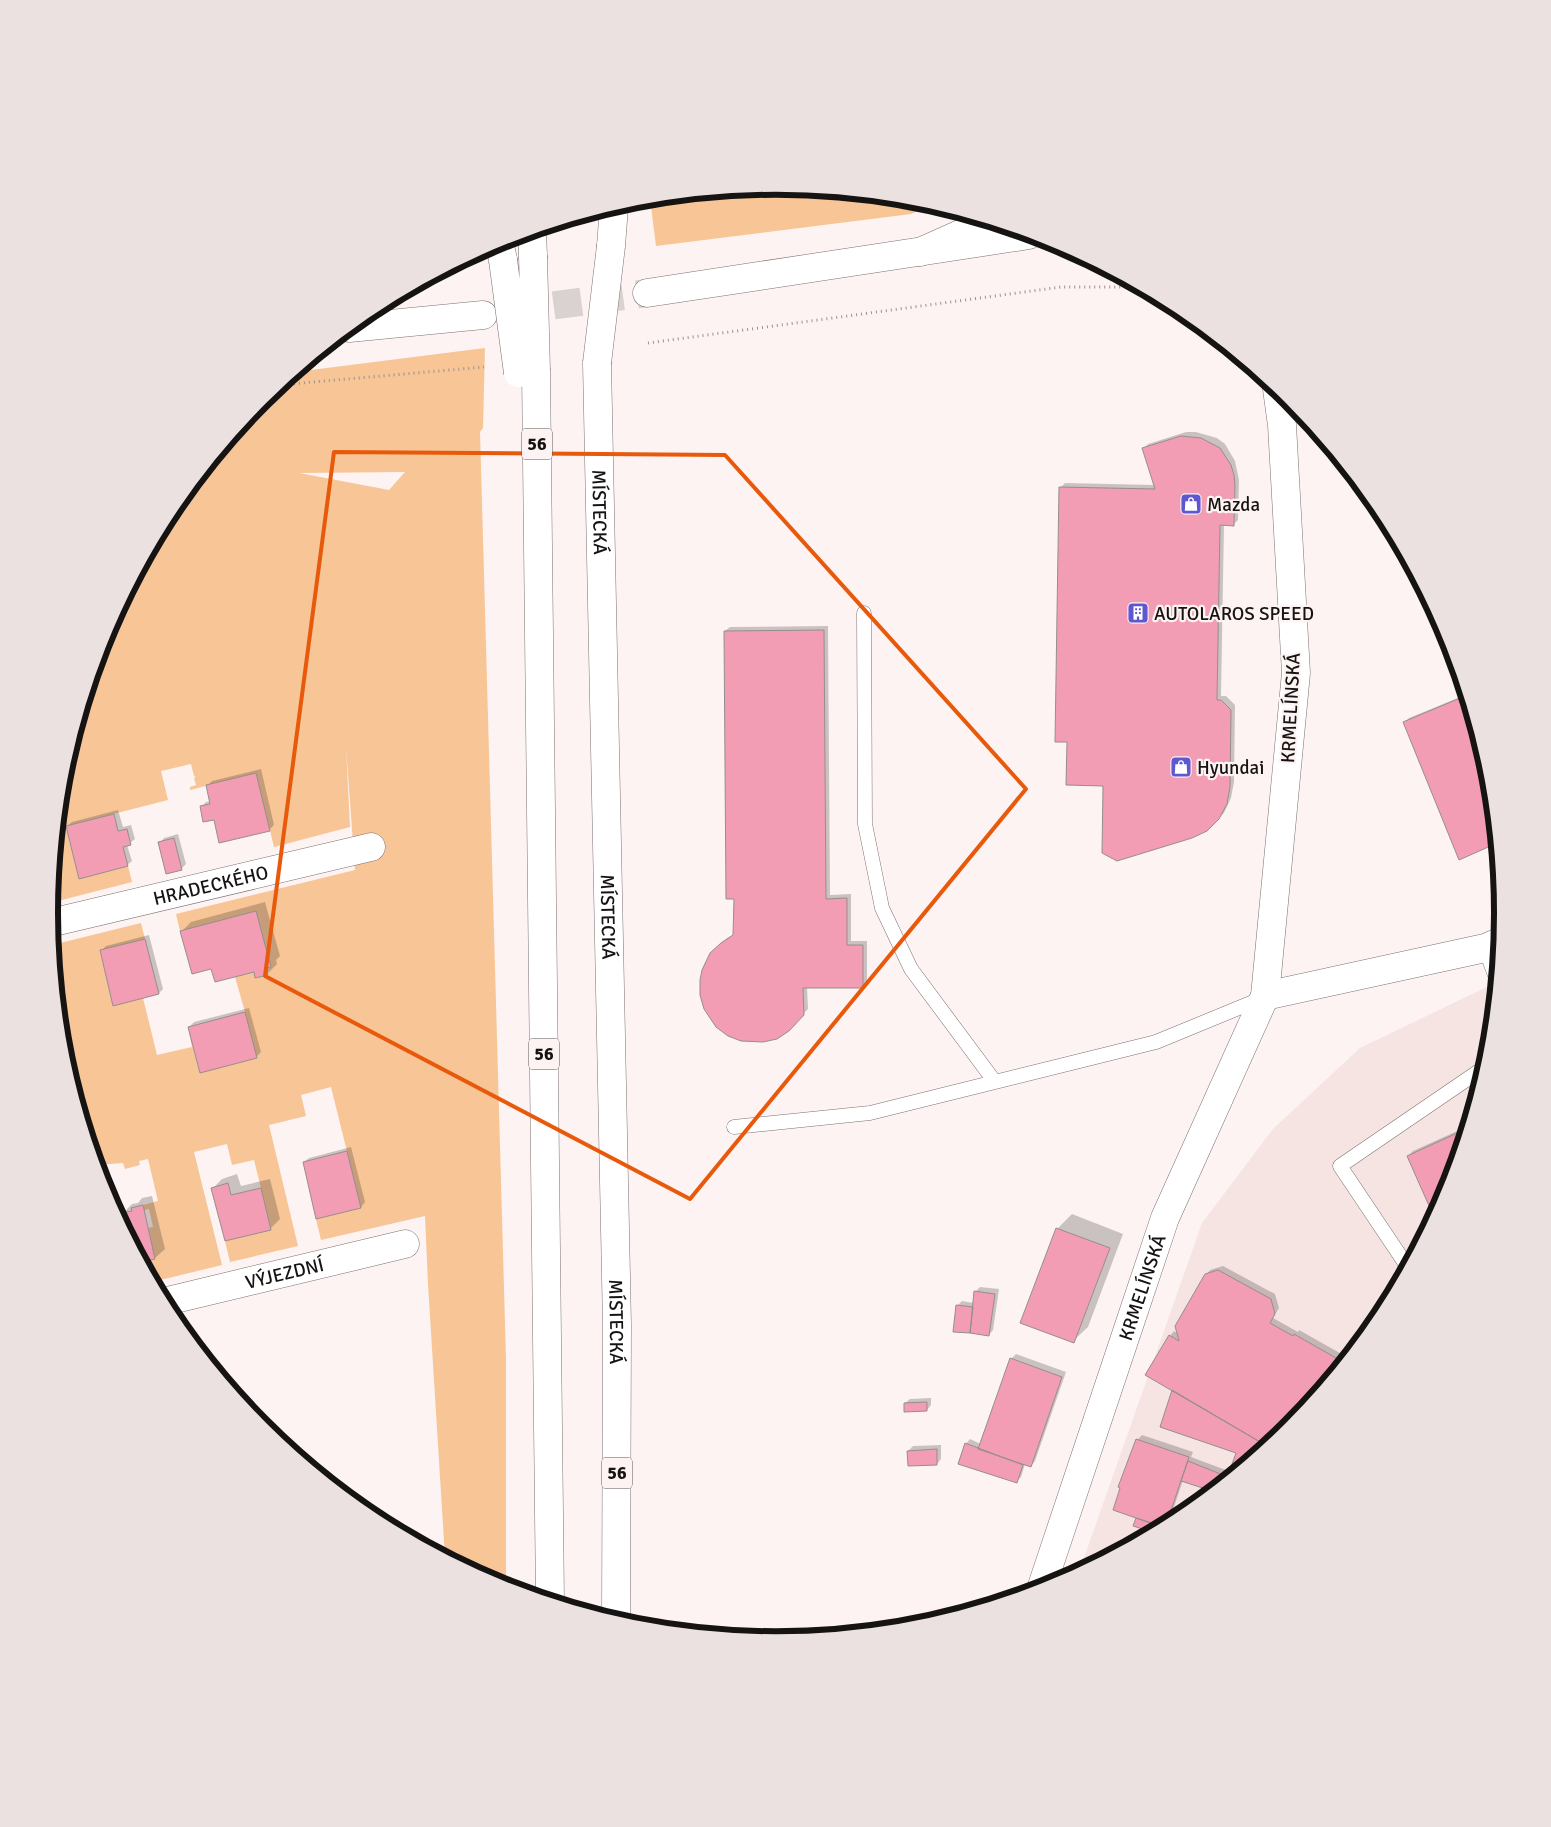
<svg xmlns="http://www.w3.org/2000/svg" width="1551" height="1827" font-family="Signika,sans-serif">
<style>
.built{fill:#f6e4e2}
.green{fill:#f7c596;fill-rule:evenodd}
.shadow{fill:#0003}
.building{fill:#f29db3;stroke:#968d8f}
.lines{fill:none;stroke-linecap:round;stroke-linejoin:round}
.secondary-tunnel{stroke:#dad1d1;stroke-width:28;stroke-dasharray:28 14;stroke-linecap:butt}
.service-casing{stroke:#7b7271;stroke-width:15}
.minor-casing{stroke:#7b7271;stroke-width:29}
.secondary-casing{stroke:#7b7271;stroke-width:29}
.trunk-casing{stroke:#7b7271;stroke-width:29}
.path{stroke:#999292;stroke-width:3;stroke-dasharray:1 4;stroke-linecap:butt}
.service{stroke:#fff;stroke-width:14}
.minor{stroke:#fff;stroke-width:28}
.secondary{stroke:#fff;stroke-width:28}
.trunk{stroke:#fff;stroke-width:28}
.trunk-bridge-casing{stroke:#7b7271;stroke-width:29;stroke-linecap:butt}
.trunk-bridge{stroke:#fff;stroke-width:28}
.marked{fill:none;stroke:#e8590c;stroke-width:4;stroke-linejoin:round}
.labels{text-anchor:middle;stroke-width:4.5;stroke-linejoin:round;paint-order:stroke}
.shield{fill:#fdf3f2;stroke:#5b5656;stroke-width:1}
.shield-label{font-size:18px;font-weight:bold;fill:#161313}
.poi-label{font-size:19px;fill:#161313;stroke:#fdf3f2;text-anchor:start}
.street-label{font-size:19px;fill:#161313;stroke:#fdf3f2}
.rim{fill:none;stroke:#161313;stroke-width:6}
</style>
<rect width="100%" height="100%" fill="#fdf3f2"/>
<path class="built" d="M1495 983 1488 1056 1447 1192 1380 1317 1289 1428 1179 1518 1079 1572 1202 1223 1273 1129 1360 1048Z"/>
<path class="green" d="M776 187 918 201 932 205 911 214 656 246 650 199Z
M485 348 483 428 480 432 506 1360V1587L497 1585 445 1557 428 1284 425 1216 321 1240 316 1219 361 1208 331 1087 301 1095 306 1116 269 1125 298 1246 230 1262 225 1241 271 1229 254 1160 232 1165 227 1144 194 1152 222 1265 152 1282 142 1262 155 1259 148 1228 153 1227 149 1209 144 1210 143 1205 158 1201 148 1159 139 1161 140 1165 125 1169 123 1163 96 1165 63 1055 52 945 141 923 145 939 100 950 113 1006 143 998 157 1055 192 1047 188 1027 200 1073 245 1012 235 977 254 972 256 978 267 975 266 968 270 967 256 911 180 931 176 914 355 870 346 747 350 827 274 847 256 773 190 790V787L196 785 194 778 196 777 194 776 191 764 161 771 168 800 66 826 79 879 128 866 132 882 50 903 63 771 104 635 171 509 262 399 295 372ZM405 472 389 490 299 473 404 472Z"/>
<path class="shadow" d="M1186 432H1196L1217 438 1225 444 1235 461 1239 480 1238 520 1234 524H1224L1221 696H1226L1235 705 1234 782 1231 798 1224 813 1206 830 1104 784 1068 741 1060 488 1065 483 1155 485 1144 448 1148 444Z
M828 626 830 895 851 894V941H867V982L863 987H807L808 1009 783 1034 711 954 727 938 735 934V898L725 631 730 627Z
M1465 695 1488 772 1495 843 1459 858 1405 722 1409 718Z
M261 769 274 825 270 829 215 818 201 807 206 802 211 801 207 786 212 781Z
M118 810 123 827 131 825 135 839 127 845 132 861 127 865 67 826 72 822Z
M178 834 186 864 181 869 160 843 164 838Z
M265 902 280 956 276 960 277 964 267 974 255 970 212 968 182 931 191 922Z
M149 935 163 989 159 993 101 951 106 946Z
M249 1008 261 1052 256 1057 189 1027 194 1022Z
M1466 1127 1447 1192 1408 1156 1413 1151Z
M351 1147 365 1202 361 1207 304 1162 309 1158Z
M237 1174 241 1186 270 1179 280 1219 271 1228 225 1240 213 1188 222 1179Z
M152 1196 165 1249 155 1258 141 1261 118 1218 123 1217 122 1214 132 1204 138 1203 142 1198Z
M1072 1214 1123 1234 1088 1327 1073 1341 1057 1229Z
M1223 1266 1275 1294 1279 1308 1273 1318 1298 1332 1299 1330 1347 1357 1289 1428 1213 1490 1183 1480 1169 1522 1163 1526 1157 1524 1152 1531 1137 1517 1121 1487 1137 1440 1142 1435 1193 1452 1191 1457 1231 1472 1237 1452 1173 1390 1170 1336 1174 1331 1178 1334 1206 1275 1210 1270Z
M980 1287 999 1289 993 1330 989 1335 957 1306 962 1301 974 1303 976 1291Z
M1016 1354 1066 1372 1035 1461 1031 1466 1025 1464 1021 1477 1016 1482 966 1444 970 1439 981 1444 1011 1359Z
M931 1398V1405L927 1410 905 1403 910 1399Z
M941 1445V1459L937 1464 908 1451 913 1446Z"/>
<path class="building" d="M1181 436 1201 438 1220 448 1231 465 1234 475 1235 485 1234 526 1220 525 1217 700H1221L1231 710 1230 787 1227 804 1219 819 1207 831 1192 838 1117 861 1102 853 1103 786 1066 785 1067 742H1055L1059 487 1155 489 1142 448Z
M824 630 826 899 847 898V945H863V988H803L804 1015 789 1031 777 1039 763 1042 741 1041 728 1036 716 1027 704 1009 700 995V980L702 970 710 953 721 943 733 935 734 899H726L724 631Z
M1465 696 1488 772 1495 844 1459 860 1403 722Z
M256 773 270 831 219 843 214 820 203 822 200 806 210 804 206 785Z
M114 814 118 831 127 829 131 845 123 847 128 866 79 879 66 826Z
M174 838 182 870 166 874 158 842Z
M256 911 271 967 266 968 268 975 255 978 254 972 215 982 211 969 192 974 180 931Z
M145 939 159 994 113 1006 100 950Z
M245 1012 257 1058 200 1073 188 1027Z
M1466 1129 1447 1192 1434 1217 1407 1156Z
M347 1151 361 1208 316 1219 303 1162Z
M228 1183 231 1195 261 1188 271 1230 225 1241 211 1188Z
M143 1205 155 1259 142 1262 120 1221 123 1220 121 1213 132 1211 131 1208Z
M1056 1228 1110 1248 1074 1343 1020 1323Z
M1218 1270 1271 1299 1275 1314 1270 1323 1293 1336 1294 1334 1343 1362 1289 1428 1267 1446 1145 1375 1169 1335 1179 1341 1175 1326 1205 1274Z
M974 1291 995 1294 989 1336 970 1333Z
M956 1305 973 1307 970 1333 953 1332Z
M1010 1358 1062 1377 1031 1467 978 1449Z
M1172 1390 1267 1446 1227 1478 1236 1453 1160 1427Z
M927 1402V1411L904 1412V1403Z
M1136 1439 1189 1457 1166 1525 1162 1527 1113 1510 1120 1488 1118 1487Z
M965 1443 1023 1465 1017 1483 958 1464Z
M937 1449V1465L908 1466 907 1451Z
M1188 1461 1228 1477 1227 1479 1212 1491 1181 1481Z
M1136 1518 1155 1524 1152 1532 1133 1526Z"/>
<g class="lines">
<path class="secondary-tunnel" d="M512 311 647 293"/>
<g class="service-casing">
<path id="service" d="M864 613 865 824 882 908 911 969 995 1082
M1485 948 1496 978
M734 1127 870 1113 1156 1042 1263 998
M1407 1266 1340 1166 1485 1067"/>
</g>
<g class="minor-casing">
<g id="minor">
<path d="M1277 389 1282 425 1296 673 1265 996 1485 948 1499 942"/>
<path id="s1" d="M50 923 371 847"/>
<path id="s2" d="M163 1302 405 1244"/>
<path id="s3" d="M1041 1589 1165 1218 1265 996"/>
</g>
</g>
<g class="secondary-casing">
<path id="secondary" d="M647 293 1029 235
M349 328 483 315"/>
</g>
<g class="trunk-casing">
<g id="trunk">
<path d="M532 232 533 256"/>
<path d="M499 241 503 260"/>
<path d="M611 246 614 207"/>
<path d="M920 252 987 222"/>
<path id="s4" d="M597 363 617 1325 616 1621"/>
<path d="M536 371 550 1601"/>
</g>
</g>
<path class="path" d="M648 343 1061 287H1125L1141 289
M279 385 484 367"/>
<use href="#service" class="service"/>
<use href="#minor" class="minor"/>
<use href="#secondary" class="secondary"/>
<use href="#trunk" class="trunk"/>
<g class="trunk-bridge-casing">
<path id="trunk-bridge" d="M533 256 536 371
M503 260 518 373
M597 363 611 246"/>
</g>
<use href="#trunk-bridge" class="trunk-bridge"/>
</g>
<path class="marked" d="M334 452 725 455 1026 789 690 1199 265 976Z"/>
<defs>
<g id="shop-square" transform="scale(1.125)"><rect x="-9" y="-9" width="18" height="18" rx="4" fill="#5f57d0" stroke="#fdf3f2"/><path d="M-5-2.5h2.3a2.7 3.5 0 0 1 5.4 0H5L5.5 6h-11ZM-1.5-2.5h3a1.5 2.3 0 0 0-3 0Z" fill="#fff"/></g>
<g id="building-square" transform="scale(1.125)"><rect x="-9" y="-9" width="18" height="18" rx="4" fill="#5f57d0" stroke="#fdf3f2"/><path d="M-4-6H4V6H1V3H-1V6H-4ZM-2.5-4.3h1.7v1.8h-1.7ZM.8-4.3h1.7v1.8H.8ZM-2.5-1h1.7V.8h-1.7ZM.8-1h1.7V.8H.8Z" fill="#fff"/></g>
</defs>
<g fill-rule="evenodd">
<use href="#shop-square" x="1191" y="504"/>
<use href="#building-square" x="1138" y="613"/>
<use href="#shop-square" x="1181" y="767"/>
</g>
<g class="labels">
<g class="shield">
<rect x="522" y="428.5" width="30" height="31" rx="4"/>
<rect x="529" y="1038.5" width="30" height="31" rx="4"/>
<rect x="602" y="1457.5" width="30" height="31" rx="4"/>
</g>
<g class="shield-label">
<text x="537" y="450">56</text>
<text x="544" y="1060">56</text>
<text x="617" y="1479">56</text>
</g>
<g class="poi-label">
<text x="1207" y="511">Mazda</text>
<text x="1154" y="620">AUTOLAROS SPEED</text>
<text x="1197" y="774">Hyundai</text>
</g>
<g class="street-label">
<text dy="7" stroke="none"><textPath href="#s4" startOffset="149">MÍSTECKÁ</textPath></text>
<text transform="translate(1290 708) rotate(-87)" y="7">KRMELÍNSKÁ</text>
<text dy="7" stroke="none"><textPath href="#s1" startOffset="165">HRADECKÉHO</textPath></text>
<text dy="7" stroke="none"><textPath href="#s4" startOffset="554">MÍSTECKÁ</textPath></text>
<text dy="7" stroke="none"><textPath href="#s2" startOffset="125">VÝJEZDNÍ</textPath></text>
<text dy="7" stroke="none"><textPath href="#s3" startOffset="318">KRMELÍNSKÁ</textPath></text>
<text dy="7" stroke="none"><textPath href="#s4" startOffset="959">MÍSTECKÁ</textPath></text>
</g>
</g>
<path d="M0 0H1551V1827H0ZM58 913a718 718 0 1 1 1436 0a718 718 0 1 1-1436 0Z" fill="#ebe1e0" fill-rule="evenodd"/>
<path class="rim" d="M58 913a718 718 0 1 1 1436 0a718 718 0 1 1-1436 0Z"/>
</svg>
